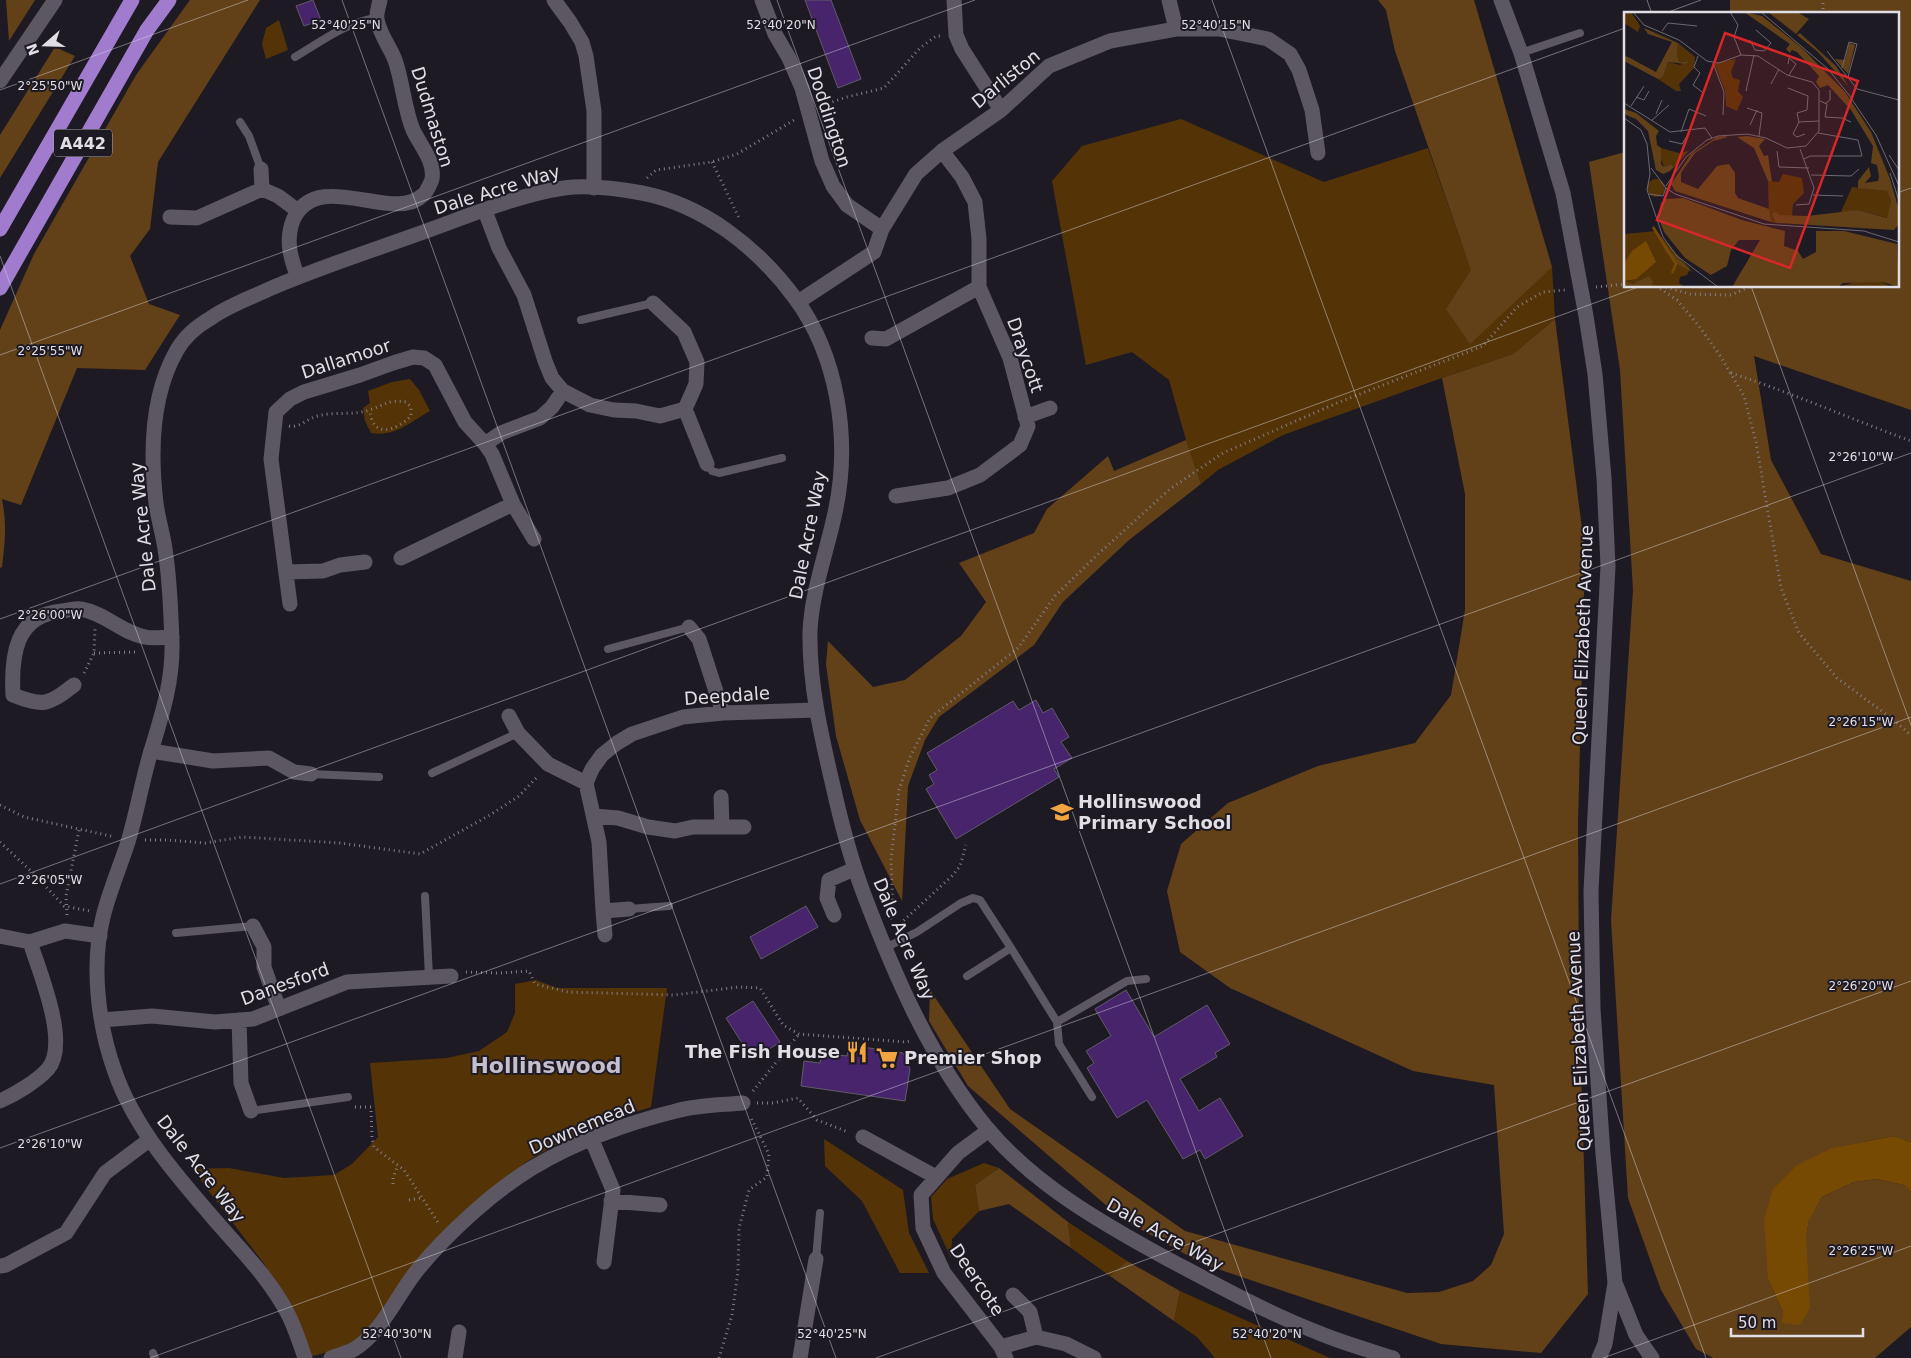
<svg xmlns="http://www.w3.org/2000/svg" width="1911" height="1358" font-family="'DejaVu Sans',sans-serif">
<style>
.green{fill:#543407}
.forest{fill:#624118}
.water{fill:#774a04}
.building{fill:#47246b;stroke:#605b68}
.lines{fill:none;stroke-linecap:round;stroke-linejoin:round}
.path{stroke:#827e87;stroke-width:3;stroke-dasharray:1 4;stroke-linecap:butt}
.service{stroke:#5c5763;stroke-width:8}
.minor{stroke:#5c5763;stroke-width:15}
.tertiary{stroke:#5c5763;stroke-width:15}
.trunk{stroke:#a07bce;stroke-width:15}
.ticks{fill:none;stroke:#e1dee6;stroke-width:1;stroke-opacity:0.45}
.labels{text-anchor:middle;stroke-width:4;stroke-linejoin:round;paint-order:stroke}
.shield{fill:#1e1a24;stroke:#a6a3ac;stroke-width:1}
.shield-label{font-size:16px;font-weight:bold;fill:#e1dee6}
.street-label{font-size:18px;fill:#e1dee6;stroke:#1e1a24}
.poi-label{font-size:18px;font-weight:bold;fill:#e1dee6;stroke:#1e1a24;text-anchor:start}
.district-label{font-size:22px;font-weight:bold;fill:#c4becd;stroke:#1e1a24}
.inset-river{fill:none;stroke:#774a04;stroke-width:2.5}
.inset-road{fill:none;stroke:#6c6872;stroke-width:1}
.view{fill:#d62828;fill-opacity:0.15;stroke:#d62828;stroke-width:2.5}
.inset-edge{fill:none;stroke:#e1dee6;stroke-width:2.5}
.ticks-label{font-size:12px;text-anchor:middle;fill:#e1dee6;stroke:#1e1a24;stroke-width:4;stroke-linejoin:round;paint-order:stroke}
</style>
<rect width="100%" height="100%" fill="#1e1a24"/>
<path class="green" d="M279 20 288 50 266 59 262 44 266 28Z
M1181 119 1324 182 1428 148 1463 247 1552 267 1555 319 1513 354 1442 378 1283 435 1218 470 1201 484 1186 440 1169 380 1132 352 1086 365 1052 181 1082 146Z
M410 379 419 390 430 411C410 422 396 437 371 433L365 421 363 408 370 403 368 391 392 382Z
M536 980 557 988H667L651 1107 623 1116 557 1144 526 1162 479 1202 362 1335 348 1347 309 1357 294 1314 265 1265 192 1169 229 1168 284 1178 334 1175 352 1164 378 1137 370 1063 447 1058 479 1051 507 1032 515 1013V984Z
M824 1139 903 1190 909 1233 929 1273H900L862 1201 825 1166Z
M984 1163 999 1168 975 1185 979 1211 952 1239 951 1258 933 1219 931 1197 947 1179Z
M1068 1222 1127 1261 1110 1276 1071 1248Z
M1180 1291 1330 1358H1215L1197 1337 1174 1321Z"/>
<path class="forest" d="M6 0H35L9 41Z
M190 0H260L158 162 150 229 130 256 149 304 180 315 145 370 77 368 21 505 2 499C7 526 5 541 2 567L0 568V330L34 254 136 75Z
M1378 0H1474L1552 267 1470 344 1446 309 1471 270 1395 51 1386 10Z
M1730 0H1911V410L1754 356 1771 460 1821 554 1911 581V1142L1894 1136 1833 1148 1768 1279 1783 1312 1806 1237 1809 1219 1822 1197 1854 1182 1877 1179 1904 1185 1911 1192V1327L1875 1358H1713L1696 1349 1661 1290 1628 1198 1611 920 1633 590 1620 370 1589 162 1625 152V286H1897V14H1730Z
M55 47 75 56 0 178V135Z
M1555 319 1585 552 1578 823 1579 1005 1588 1294 1541 1353 1441 1344 1203 1264 1122 1219 968 1086 929 1021 930 990 1010 1109 1185 1231 1407 1293 1439 1292 1473 1281 1491 1265 1504 1234 1494 1085 1413 1071 1230 988 1180 952 1167 891 1181 844 1228 803 1318 766 1415 743 1451 695 1465 610V494L1442 378 1513 354Z
M1186 440 1201 484 1129 540 1063 602 1034 645 939 717 925 740 908 786 902 901 860 820 836 736 826 664 828 641 873 687 905 680 961 636 986 602 959 563 1034 533 1047 509 1108 456 1114 471Z
M999 1168 1068 1222 1071 1248 1009 1204 979 1211 975 1185Z
M1127 1261 1180 1291 1174 1321 1110 1276Z"/>
<path class="water" d="M1894 1136 1911 1142V1192L1904 1185 1877 1179 1854 1182 1822 1197 1809 1220 1806 1237 1810 1308 1800 1325 1782 1323 1783 1312 1768 1279 1764 1220 1773 1189 1797 1165 1832 1148Z"/>
<path class="building" d="M313 0 321 20 304 26 296 6Z
M805 0H831L861 79 838 88Z
M1036 700 1043 713 1052 708 1069 737 1061 742 1072 758 1054 769 1059 777 956 839 926 789 934 784 929 775 937 770 927 753 1013 701 1019 710Z
M806 906 818 927 761 959 750 937Z
M1126 990 1154 1037 1207 1005 1230 1044 1215 1053 1217 1057 1180 1079 1199 1111 1220 1098 1243 1136 1205 1159 1200 1150 1183 1159 1147 1100 1117 1118 1087 1068 1094 1063 1086 1051 1111 1036 1095 1009Z
M753 1001 780 1042 753 1060 726 1018Z
M849 1045 903 1053 910 1069 905 1101 801 1086 804 1061 820 1063 822 1053 847 1056Z"/>
<g class="lines">
<path class="path" d="M1823 14V0
M823 105 847 97 884 88 920 48 936 36H940
M712 162 739 218
M647 178 656 170 712 162 737 154 796 119
M1656 286 1677 300 1699 326 1719 354 1744 396 1756 442 1781 588 1799 633 1837 678 1890 717 1911 735
M1661 286 1690 294 1731 295 1751 286
M1596 287 1625 284
M1731 373C1792 393 1851 419 1911 441
M289 426C301 428 307 418 318 416 335 411 353 416 369 410 384 406 388 399 406 402L411 407V416C396 431 372 439 370 410
M94 653 135 652
M84 673 94 653 95 629
M0 805 24 817 115 837
M145 840H168L205 843 242 837 340 843 420 854 490 815 519 796 538 776
M0 842 34 874 64 906 90 911
M67 915 66 896 79 830
M890 919 893 913 891 859 899 790 910 757 930 718 1018 648 1055 596 1096 556 1170 489 1223 453 1337 403 1483 346 1517 307 1543 292 1565 290
M904 925 903 921 953 875 960 866 966 845
M466 972 500 973 529 971 535 984 568 992 674 995 739 987 760 988 783 1025 799 1034 905 1042 911 1041
M753 1091 799 1034
M757 1103H773L798 1098 817 1120 848 1132
M355 1107H371L372 1139 374 1147 404 1170 439 1224
M393 1184V1178L398 1165
M409 1200 421 1198
M719 1358 732 1315 738 1272 739 1228 749 1190 767 1177 769 1154 750 1116"/>
<path class="service" d="M1521 53 1580 33
M295 57C322 41 346 22 377 18
M240 122 249 136 261 169
M581 320 653 303
M707 464 712 471 719 473 782 458
M608 649 689 627
M432 773 518 733
M311 774 379 777
M425 896 429 977
M629 909 669 906
M176 933 253 926
M885 948 917 932 961 903 973 898 980 900 1011 948 967 976
M1011 948 1057 1022 1059 1044 1092 1097
M1057 1022 1127 981 1146 979
M251 1111 348 1097
M816 1259 820 1213
M153 1353 155 1358"/>
<path class="minor" d="M554 0 570 22 582 42 586 56 594 111V188
M762 0 775 34 789 58 802 88 822 161 833 186 847 205 882 229
M954 0 956 35 962 49 1001 110
M1169 0 1176 29
M0 81 55 0
M261 169 262 189
M485 211 499 248 524 295 545 361 552 378 563 391 590 405 614 410 636 411 660 416 685 409 696 384 697 362 684 332 653 303
M170 217 197 218 262 189 278 196 298 211
M298 277C290 258 285 238 294 218 319 168 393 224 423 195 426 193 431 183 432 179 435 161 420 145 413 130 404 108 403 83 395 60 390 47 379 33 377 19 376 13 379 6 380 0
M798 302 874 252 882 229 916 174 942 151 1001 110 1049 66 1110 41 1176 29H1219L1268 39 1290 54 1299 70 1312 110 1318 153
M872 338 886 339 979 287
M685 409 707 464
M1025 417 1050 408
M485 444 492 454 513 504 534 539
M896 496 948 488 980 475 1020 445 1028 426 1010 358 979 287V239L975 202 962 177 942 151
M401 558 513 504
M286 572 323 571 340 565 365 562
M290 604 271 459 276 412 290 399 304 392 360 375 393 363 413 357 424 358 435 365 465 422 485 444 501 433 540 418 552 407 563 391
M689 627 699 639 723 713
M74 685C48 705 44 707 13 695 11 656 15 615 62 611 68 610 76 608 81 609 105 613 122 633 145 637 153 639 163 637 172 637
M509 716 518 733 548 764 586 783
M151 751 213 761 269 758 294 772 311 774
M721 797 722 827
M594 816 618 818 648 827 675 831 693 827H744
M603 911 599 842 586 783 592 769 602 755 617 743 632 734 683 717 723 713 816 710
M834 915 827 898 829 880 854 869
M253 926 264 947V967L279 1009
M605 935 603 911 629 909
M0 936 30 942C39 971 70 1043 48 1069 37 1081 16 1094 0 1101
M30 942 65 931 100 936
M102 1020 152 1016 215 1022 253 1019 347 982 451 976
M239 1020 241 1083 251 1111
M989 1130 958 1153 921 1195 923 1228 944 1273 1001 1347 1006 1358
M863 1137 936 1177
M592 1140 613 1190 604 1262
M611 1201 660 1205
M0 1266 6 1265 66 1233 105 1173 149 1140
M1013 1295 1030 1312 1036 1337
M1001 1347 1036 1337 1066 1344 1094 1358
M331 1358C338 1355 346 1353 353 1350 382 1333 398 1293 419 1268 449 1232 493 1192 532 1168 576 1142 627 1123 676 1111 697 1105 721 1105 743 1103
M455 1358 459 1332
M800 1358 816 1259"/>
<path class="tertiary" d="M1501 0 1521 53 1563 193 1586 316 1595 374 1604 478 1608 566 1591 891 1593 1009 1603 1154 1615 1283 1605 1344 1599 1358
M1616 1285 1636 1335 1652 1358
M305 1358C300 1343 295 1328 288 1314 271 1281 245 1254 221 1227 181 1181 135 1130 115 1072 98 1025 91 966 103 917 109 892 120 867 128 842 137 812 142 781 151 751 162 715 173 681 172 643 171 612 170 580 165 549 163 534 158 519 156 503 150 452 151 395 177 350 185 336 197 326 211 318 228 306 248 299 267 290 315 269 365 253 415 235 461 219 516 195 564 188 587 185 620 189 642 193 704 205 758 248 795 298 838 356 850 438 836 508 828 549 812 589 810 631 809 683 821 735 833 786 841 822 850 857 863 892 894 974 930 1059 987 1128 1034 1184 1100 1222 1164 1257 1215 1284 1265 1312 1319 1333 1343 1343 1368 1350 1393 1358"/>
<path class="trunk" d="M0 229 132 0
M0 288 147 30 169 0"/>
</g>
<path class="ticks" d="M342 0 836 1358M777 0 1271 1358M1212 0 1706 1358M1647 0 1652 14M1663 14 1701 0M0 90 248 0M1897 193 1911 188M0 256 401 1358M1751 286 1911 725M0 355 975 0M0 619 1625 28M0 884 1641 286M0 1148 1911 453M150 1358 1911 717M876 1358 1911 981M1603 1358 1911 1246"/>
<defs>
<g id="school-bare" transform="scale(1.725)"><path d="M0-5L7-2L0 1L-7-2ZM-4 1L0 2.5L4 1V4Q0 6-4 4Z" fill="#f1a540" stroke="#1e1a24" stroke-width="2.5" paint-order="stroke"/></g>
<g id="restaurant-bare" transform="scale(1.725)"><path d="M-5-6h1v4h1v-4h1v4h1v-4h1v5L-1.5 .5V6h-2V.5L-5-1ZM5-6V6H3V1.5H1.5Q1.5-4 5-6Z" fill="#f1a540" stroke="#1e1a24" stroke-width="2.5" paint-order="stroke"/></g>
<g id="supermarket-bare" transform="scale(1.725)"><path d="M-6-5.5h2.5l.6 2H6L4.5 2H-2.5L-4.4-4H-6ZM-1.5 3.2a1.3 1.3 0 1 0 .1 0ZM3 3.2a1.3 1.3 0 1 0 .1 0Z" fill="#f1a540" stroke="#1e1a24" stroke-width="2.5" paint-order="stroke"/></g>
</defs>
<g fill-rule="evenodd">
<use href="#school-bare" x="1062" y="812"/>
<use href="#restaurant-bare" x="857" y="1052"/>
<use href="#supermarket-bare" x="887" y="1058"/>
</g>
<g class="labels">
<rect class="shield" x="54" y="129.5" width="58" height="27" rx="4"/>
<g class="shield-label">
<text x="83" y="149">A442</text>
</g>
<g class="street-label">
<text transform="translate(1006 79) rotate(-39)" y="6">Darliston</text>
<text transform="translate(432 117) rotate(73)" y="6">Dudmaston</text>
<text transform="translate(829 117) rotate(72)" y="6">Doddington</text>
<text transform="translate(497 190) rotate(-17)" y="6">Dale Acre Way</text>
<text transform="translate(1025 355) rotate(71)" y="6">Draycott</text>
<text transform="translate(346 359) rotate(-18)" y="6">Dallamoor</text>
<text transform="translate(143 527) rotate(-96)" y="6">Dale Acre Way</text>
<text transform="translate(808 535) rotate(-79)" y="6">Dale Acre Way</text>
<text transform="translate(1583 635) rotate(-88)" y="6">Queen Elizabeth Avenue</text>
<text transform="translate(727 696) rotate(-4)" y="6">Deepdale</text>
<text transform="translate(904 939) rotate(67)" y="6">Dale Acre Way</text>
<text transform="translate(285 984) rotate(-20)" y="6">Danesford</text>
<text transform="translate(1579 1041) rotate(-93)" y="6">Queen Elizabeth Avenue</text>
<text transform="translate(582 1127) rotate(-23)" y="6">Downemead</text>
<text transform="translate(201 1169) rotate(52)" y="6">Dale Acre Way</text>
<text transform="translate(1165 1235) rotate(29)" y="6">Dale Acre Way</text>
<text transform="translate(977 1280) rotate(56)" y="6">Deercote</text>
</g>
<g class="poi-label">
<text x="1078" y="808">Hollinswood<tspan x="1078" dy="21">Primary School</tspan></text>
<text x="840" y="1058" text-anchor="end">The Fish House</text>
<text x="904" y="1064">Premier Shop</text>
</g>
<g class="district-label">
<text x="546" y="1073">Hollinswood</text>
</g>
</g>
<g transform="translate(1624 12)">
<rect width="275" height="275" fill="#1e1a24"/>
<path d="M0 0H7L16 14 14 20 0 11ZM54 31 71 45 70 56 55 72 57 79H52L34 67 39 65 44 50 56 53 63 49 56 50 53 44ZM112 47 107 60 109 66 116 68 114 79 119 85 113 99 102 94 101 79 90 51ZM37 136 55 141 65 139 50 155 47 152 40 155 36 145ZM159 162 178 166 180 181 169 192 168 204H157L152 211 147 210 145 205 144 169 155 170ZM23 176a9 9 0 1 1 18 0a9 9 0 1 1-18 0ZM228 175 263 179 267 189 264 206 234 198 216 202ZM32 219 66 257 63 263 56 265 55 271 61 275H0V222ZM232 270H258L267 275H214Z" fill="#543407"/>
<path d="M120 0 138 4 178 36 221 80 247 120 266 167 275 198V212L270 218 152 211 148 201 152 200 155 203 183 204 234 198 263 206 267 189 263 179 234 176V169L245 155 247 164 241 171 254 169 255 165 253 153 247 151 249 134 227 98 204 73 196 76 192 70 195 64 173 40 168 38 166 41 162 37 166 32ZM144 0H173L185 7 172 22ZM20 16 54 31 53 44 56 50 64 49 62 52 44 50 39 65 34 67 0 49V44L4 45 32 60 48 30 24 22ZM176 21 212 54 225 75 194 40 173 23ZM225 31 231 33 224 62 211 47 221 48ZM0 97 12 101 35 119 32 124 33 133 37 136V152L40 155 47 152 50 155 46 159 39 162 32 158 24 119 12 107 0 102ZM101 124 104 125 89 129 71 141 57 161V170L74 177 93 154 105 152 111 161V181L114 186 145 197 147 210 51 179 47 172 67 142 93 125ZM123 124 141 127 135 134 140 144 144 143 148 170 144 169 130 136 113 125ZM59 186 118 208 161 219 160 234 174 239 179 247 192 240V219H220L273 232 275 275 258 270 219 271 214 275H108L136 228H115L107 238 103 254 87 263 61 246 40 220 34 204 37 191 41 187ZM28 212 47 240 69 260 53 252 42 240ZM25 264 29 270 27 275H0V269L9 272Z" fill="#624118"/>
<path d="M22 229 32 250 12 267 0 269 1 250 8 239Z" fill="#774a04"/>
<path class="inset-river" d="M29 215 52 252 48 261"/>
<path class="inset-road" d="M9 0 20 13 55 28 83 49 95 51 117 43 134 44 163 63 188 70 195 78V119L182 134 163 136 142 126 123 122 94 124 83 128 62 145 42 174M106 0 114 13 110 25 117 43M137 0 204 57 225 83 252 123 275 174M38 19 44 11 73 14M126 28 131 38 140 39 147 31 132 18M203 39 233 77 275 88M74 44 70 55 76 61 69 73 78 80M89 51 100 80 99 103M164 52 165 46 172 52 165 63M218 56 225 30 233 32 224 65M147 72 155 57M164 76 184 84 183 98 173 101 175 110M122 79 130 43M12 85 20 88 25 79M196 89 203 92 201 105 218 106 227 110M0 91 46 120 81 116 88 126M202 91 206 88V78M7 94 20 74M123 96 138 101 135 124M32 102 38 88M0 106 17 118 23 132 26 162 23 178 39 225 53 244 94 275M27 109 45 93M126 113 133 98M57 120 65 97 82 104M181 122 173 125 169 122 175 110 195 109M45 129 58 132 66 119M153 139 155 155 185 156M265 143 275 158M180 147 186 144H238L234 128 194 121M266 161 275 189M187 163 227 164 235 157M42 176 51 182 140 212 240 219 275 230M25 182 39 184 42 176 27 156M189 183 219 184M172 193 185 192 190 176 176 137"/>
<path class="view" d="M101 21 234 69 166 256 33 208Z"/>
<rect width="275" height="275" class="inset-edge"/>
</g>
<g class="ticks-label">
<text x="346" y="29">52°40'25"N</text>
<text x="781" y="29">52°40'20"N</text>
<text x="1216" y="29">52°40'15"N</text>
<text x="50" y="90">2°25'50"W</text>
<text x="50" y="355">2°25'55"W</text>
<text x="1861" y="461">2°26'10"W</text>
<text x="50" y="619">2°26'00"W</text>
<text x="1861" y="726">2°26'15"W</text>
<text x="50" y="884">2°26'05"W</text>
<text x="1861" y="990">2°26'20"W</text>
<text x="50" y="1148">2°26'10"W</text>
<text x="1861" y="1255">2°26'25"W</text>
<text x="397" y="1338">52°40'30"N</text>
<text x="832" y="1338">52°40'25"N</text>
<text x="1267" y="1338">52°40'20"N</text>
</g>
<g transform="translate(45 45) rotate(250)" stroke="#1e1a24" stroke-width="4" paint-order="stroke">
<path d="M0-4L9 19L0 12L-9 19Z" fill="#e1dee6"/>
<text y="-8" font-size="14" font-weight="bold" text-anchor="middle" fill="#e1dee6">N</text>
</g>
<path d="M1731 1328v8h132v-8" fill="none" stroke="#e1dee6" stroke-width="2.5"/>
<text x="1738" y="1328" font-size="15" fill="#e1dee6" stroke="#1e1a24" stroke-width="4" paint-order="stroke">50 m</text>
</svg>
